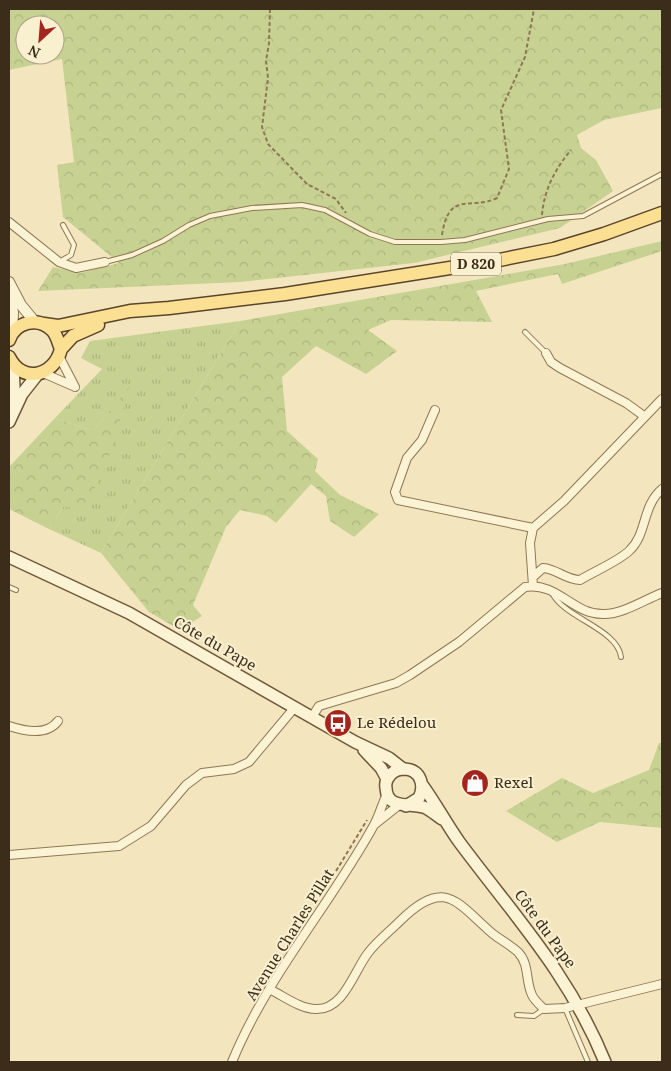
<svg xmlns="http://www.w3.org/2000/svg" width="671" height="1071" font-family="'Noto Serif',serif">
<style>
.grass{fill:url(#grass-tufts)}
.forest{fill:url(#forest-crowns);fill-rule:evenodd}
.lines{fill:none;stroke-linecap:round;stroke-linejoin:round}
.service-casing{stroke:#8e7755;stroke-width:6}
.minor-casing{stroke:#8e7755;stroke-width:10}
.tertiary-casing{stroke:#8e7755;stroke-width:12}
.secondary-casing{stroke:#705739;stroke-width:14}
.primary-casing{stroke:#5b442a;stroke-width:15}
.path{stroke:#8e7755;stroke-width:2;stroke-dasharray:4 2.5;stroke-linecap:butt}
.service{stroke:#fcf3d4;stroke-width:4}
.minor{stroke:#fcf3d4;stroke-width:8}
.tertiary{stroke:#fcf3d4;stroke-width:10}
.secondary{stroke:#fcf3d4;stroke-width:11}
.primary{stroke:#fbe093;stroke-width:12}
.labels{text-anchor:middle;stroke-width:4;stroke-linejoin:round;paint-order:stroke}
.shield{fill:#f9f0d0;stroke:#756851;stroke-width:1}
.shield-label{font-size:14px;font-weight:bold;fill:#3c2d1b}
.street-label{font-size:15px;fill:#3c2d1b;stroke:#f9f0d0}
.poi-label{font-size:15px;fill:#3c2d1b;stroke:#f9f0d0;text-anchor:start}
</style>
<defs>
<pattern id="grass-tufts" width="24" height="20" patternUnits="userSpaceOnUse" patternTransform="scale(1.25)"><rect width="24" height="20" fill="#c7d292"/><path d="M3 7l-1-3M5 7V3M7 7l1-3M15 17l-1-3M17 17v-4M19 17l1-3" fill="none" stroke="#acb57d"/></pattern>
<pattern id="forest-crowns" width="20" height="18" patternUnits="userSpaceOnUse" patternTransform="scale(1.25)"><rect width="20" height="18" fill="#c7d292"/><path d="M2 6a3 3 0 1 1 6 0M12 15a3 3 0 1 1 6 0" fill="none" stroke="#acb57d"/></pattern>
</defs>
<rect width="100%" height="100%" fill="#f3e6bf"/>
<path class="grass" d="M240 321 101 553 49 529 63 507 129 388 93 431 55 418 102 369 81 358 90 341Z"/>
<path class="forest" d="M9 9H662V108L604 120 577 135 581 148 596 160 613 191 560 228 414 263 240 282 38 291 53 267 80 273 119 263 63 217 57 165 74 162 62 59 9 70ZM25 25H55V55H25Z
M662 241V251L562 284 558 274 476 291 492 322 391 320 368 330 397 351 366 374 316 346 282 377 287 431 318 459 315 471 340 495 379 514 354 537 330 521 326 496 311 484 276 523 267 516 240 510 226 527 193 605 202 616 180 630 149 612 101 553 240 321 565 264Z
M130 386 106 467 84 507H63L49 529 9 509V467L55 418 93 431Z
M659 743H662V828L600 822 557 842 506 811 562 778 593 793 649 770Z"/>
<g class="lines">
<g class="service-casing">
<path id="service" d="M61 261 71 255 74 245 63 225
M105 262 132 255 163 241 189 225 210 216 252 208 302 205 325 210 370 234 395 242H441L465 240 548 219 583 216 662 174
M525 332 546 353
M9 587 16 590
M552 593C564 618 618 629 621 657
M565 1008 588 1062
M517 1015 534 1016 544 1009"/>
</g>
<g class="minor-casing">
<path id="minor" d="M9 222 59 262 76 268 105 262
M546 353 551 362 560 368 626 403 644 416
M59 356 75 387
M43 373 73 386
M435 410 422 440 407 458 395 492 398 500 533 528
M534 576 543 568C557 569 566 580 580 580 593 572 621 560 630 550 647 534 642 506 662 489
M533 586 530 543 533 528 564 501 662 399
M312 717 319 706 396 683 410 675 459 642 525 587C559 582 572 615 604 614 623 614 644 600 662 593
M9 726C24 731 47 736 58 721
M375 824 399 805
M9 855 119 846 151 826 186 785 202 773 234 769 249 762 295 707
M271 990C285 997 301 1009 316 1009 344 1010 354 971 368 953 377 941 390 931 400 921 445 876 457 903 493 934 501 940 510 945 518 952 530 965 525 980 532 995 534 1000 540 1005 544 1009L565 1008 662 984
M232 1062C266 978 330 905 374 825 379 816 382 804 387 794"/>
</g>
<g class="tertiary-casing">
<path id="tertiary" d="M9 282 21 305 35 322
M9 297 13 312 12 333"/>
</g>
<g class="secondary-casing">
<path id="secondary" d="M9 404 14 387 13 366
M9 422 22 394 37 375
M9 557 129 613 355 742 389 758 403 769
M364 750 381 768 387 779
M423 786C436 804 447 825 460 843 516 918 569 974 605 1062
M406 806 419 798C425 786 421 770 405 769 400 769 395 770 391 774 387 778 385 783 386 788 387 811 412 802 426 808 432 811 437 816 442 819"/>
</g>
<g class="primary-casing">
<path id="primary" d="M44 324 58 326 130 311 169 308 285 294 494 261 554 249 604 234 662 213
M9 340C15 322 38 316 52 330 57 335 58 342 61 349 54 377 22 384 9 357
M61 349 73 336 98 325"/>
</g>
<path class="path" d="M270 9 269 43 266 61 268 78 262 127 268 144 307 184 336 199 346 213
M542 215C544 190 555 169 571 150
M442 235C449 189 471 211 497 198L509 169 501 110 525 57 534 9
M336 871 367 820"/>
<use href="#service" class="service"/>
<use href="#minor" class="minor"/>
<use href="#tertiary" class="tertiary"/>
<use href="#secondary" class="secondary"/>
<use href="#primary" class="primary"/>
</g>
<defs>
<g id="bus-disc" transform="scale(1.4375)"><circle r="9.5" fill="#a4251e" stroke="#f9f0d0"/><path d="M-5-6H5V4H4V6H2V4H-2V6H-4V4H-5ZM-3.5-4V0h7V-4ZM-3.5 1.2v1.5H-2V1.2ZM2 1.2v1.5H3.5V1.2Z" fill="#fff"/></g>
<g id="shop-disc" transform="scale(1.4375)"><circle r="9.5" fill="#a4251e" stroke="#f9f0d0"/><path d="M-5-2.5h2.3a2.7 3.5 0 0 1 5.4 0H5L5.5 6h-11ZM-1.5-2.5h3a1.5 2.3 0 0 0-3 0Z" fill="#fff"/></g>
</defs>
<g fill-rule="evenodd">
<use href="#bus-disc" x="338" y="723"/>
<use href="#shop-disc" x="475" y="783"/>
</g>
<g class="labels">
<rect class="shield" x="451" y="252.5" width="50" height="23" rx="4"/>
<g class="shield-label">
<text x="476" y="269">D 820</text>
</g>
<g class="street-label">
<text transform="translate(215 644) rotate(30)" y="5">Côte du Pape</text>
<text transform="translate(545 929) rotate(54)" y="5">Côte du Pape</text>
<text transform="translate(290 935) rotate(-58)" y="5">Avenue Charles Pillat</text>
</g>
<g class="poi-label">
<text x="357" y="728">Le Rédelou</text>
<text x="494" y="788">Rexel</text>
</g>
</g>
<rect width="671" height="1071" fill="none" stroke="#3c2d1b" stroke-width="20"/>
<g transform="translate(40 40) rotate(206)"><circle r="24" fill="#f9f0d0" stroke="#ada288"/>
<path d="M0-4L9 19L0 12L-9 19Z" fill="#a4251e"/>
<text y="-8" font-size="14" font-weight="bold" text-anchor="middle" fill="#3c2d1b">N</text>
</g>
</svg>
